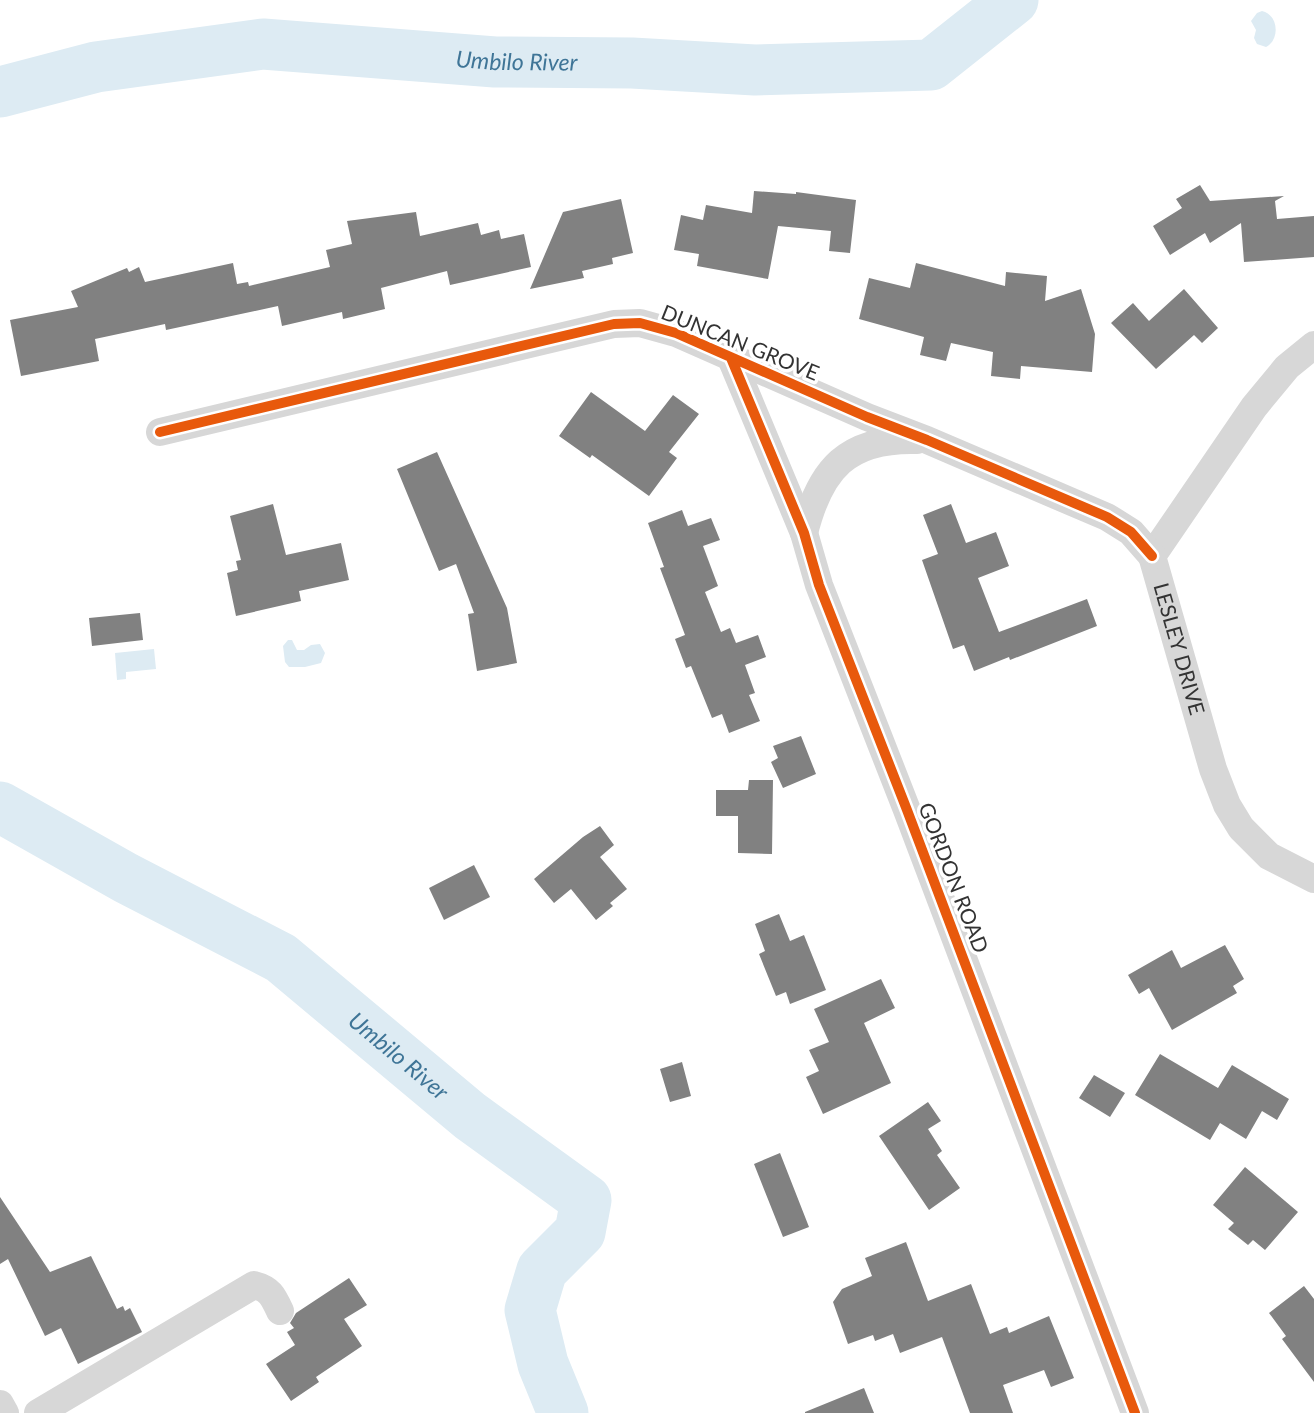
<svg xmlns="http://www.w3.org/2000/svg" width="1314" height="1413" font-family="Lato,sans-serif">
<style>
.water{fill:#ddebf3}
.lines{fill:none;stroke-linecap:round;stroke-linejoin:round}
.river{stroke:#ddebf3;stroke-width:51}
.building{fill:#818181}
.street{stroke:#d7d7d7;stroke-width:28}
.cycleway-casing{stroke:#fff;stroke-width:15}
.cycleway{stroke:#e8590c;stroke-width:10}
.labels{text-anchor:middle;stroke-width:7;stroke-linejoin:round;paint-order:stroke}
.street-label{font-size:21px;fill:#333;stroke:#fff}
.water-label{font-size:23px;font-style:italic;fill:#3f7597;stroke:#fff}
</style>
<rect width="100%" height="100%" fill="#fff"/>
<path class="water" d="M1262 11C1279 15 1280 40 1266 47L1257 44 1254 38 1256 30 1251 21 1257 13Z
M288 640H292L297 650H304L311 645 320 644 325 653 321 663 305 667H289L285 662 283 646Z
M154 649 156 669 126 672V679L117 680 115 653Z"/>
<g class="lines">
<g class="river">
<path id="s1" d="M0 92 96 67 263 44 495 62 632 63 755 70 931 65 1013 0"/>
<path id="s2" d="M0 807 126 878 281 958 470 1116 586 1200 580 1232 542 1270 530 1310 543 1364 563 1413"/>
</g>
</g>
<path class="building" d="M1200 185 1210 201 1284 196 1275 201 1277 219 1314 216V257L1244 262 1241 223 1210 243 1205 233 1170 255 1153 226 1182 208 1176 199Z
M754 191 796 194V192L856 200 850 253 829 251 831 231 778 226 768 279 697 266 699 254 674 250 681 215 703 220 706 205 752 213Z
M621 199 633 253 612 258 613 264 582 271 584 278 530 289 563 212Z
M416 212 420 236 478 223 481 235 499 230 501 239 524 234 531 267 450 285 447 271 381 288 385 309 343 319 342 312 282 326 278 306 166 330 165 324 95 339 99 361 21 376 10 320 78 307 71 291 127 268 129 272 139 267 145 282 233 263 237 284 248 282 249 286 330 267 326 250 352 244 347 221Z
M916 263 1005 286 1006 272 1047 276 1045 301 1081 289 1095 334 1092 372 1021 366 1020 379 991 376 993 352 951 343 946 361 920 355 924 337 859 319 869 278 910 288Z
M1184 289 1218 328 1202 343 1194 335 1156 369 1111 323 1133 303 1149 321Z
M591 392 645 431 673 395 699 414 669 452 677 458 649 496 592 455 590 458 559 436Z
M437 452 507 608 517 663 477 671 468 614 474 613 456 564 439 571 397 469Z
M273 504 286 555 341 543 349 580 299 591 301 601 236 616 227 573 238 570 236 561 241 560 230 516Z
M951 504 966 543 996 532 1009 566 978 578 999 632 1087 599 1097 626 1010 660 1009 657 974 671 964 645 953 649 922 560 938 554 923 515Z
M682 510 688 526 711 518 720 540 703 546 718 586 705 592 721 632 730 628 736 643 758 635 766 657 745 665 755 693 749 695 760 721 729 733 722 714 712 718 691 666 686 668 675 639 685 635 660 568 664 567 648 523Z
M140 613 143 640 92 646 89 618Z
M801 736 816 774 783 788 771 762 778 758 773 746Z
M749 780H773L772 854 738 853V816H716V790H748Z
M600 826 614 845 600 857 627 889 610 903 613 906 596 920 571 889 554 903 534 879 583 837Z
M474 865 490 897 444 920 429 888Z
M779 914 790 941 804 935 826 990 790 1004 786 992 776 996 759 954 765 951 755 924Z
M1225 945 1244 979 1233 986 1237 993 1172 1030 1149 988 1139 994 1128 975 1172 950 1181 968Z
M881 979 895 1008 864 1023 891 1083 823 1114 806 1077 819 1071 809 1050 829 1042 814 1009Z
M1160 1054 1218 1088 1232 1065 1289 1099 1277 1120 1262 1111 1246 1139 1220 1123 1210 1140 1135 1095Z
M682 1062 691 1096 670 1102 660 1069Z
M1094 1075 1125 1093 1110 1117 1079 1098Z
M928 1102 941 1121 928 1129 942 1151 937 1155 960 1188 929 1210 879 1136Z
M780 1153 809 1227 783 1237 754 1164Z
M1245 1167 1298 1212 1265 1250 1253 1240 1248 1245 1228 1229 1234 1223 1213 1205Z
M0 1197 50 1272 91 1256 117 1309 123 1306 125 1311 130 1308 142 1332 78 1364 61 1328 45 1336 8 1259 0 1264Z
M906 1242 928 1301 971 1284 990 1334 1007 1327 1009 1333 1049 1316 1074 1378 1051 1387 1044 1370 1003 1385 1013 1413H970L942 1337 900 1353 893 1334 875 1341 873 1335 848 1344 833 1302 842 1289 872 1276 865 1258Z
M349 1278 367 1305 344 1319 362 1346 316 1377 319 1382 291 1401 266 1364 295 1345 287 1332 294 1328 290 1323 296 1313Z
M1304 1286 1314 1299V1382L1282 1339 1286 1336 1269 1313Z
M864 1388 874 1413H805V1412Z"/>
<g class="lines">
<g class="street">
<path id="s3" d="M1314 345 1287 367 1254 407 1152 556 1213 769 1227 805 1241 828 1269 856 1314 879"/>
<path d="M731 358 804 533 819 585 907 810 1135 1413"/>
<path d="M160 432 614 324 640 323 676 333 867 417 927 440 1107 517 1131 532 1152 556"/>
<path d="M804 533C820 469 847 438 917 440"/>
<path d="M0 1404 5 1413"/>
<path d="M38 1413 254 1285C270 1289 273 1296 280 1311"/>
</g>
<g class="cycleway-casing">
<path id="cycleway" d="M731 358 804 533 819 585 907 810 1135 1413
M160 432 614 324 640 323 676 333 867 417 927 440 1107 517 1131 532 1152 556"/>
</g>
<use href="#cycleway" class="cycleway"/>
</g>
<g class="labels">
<g class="street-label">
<text transform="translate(740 343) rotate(22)" y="7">DUNCAN GROVE</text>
<text dy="7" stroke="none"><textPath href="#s3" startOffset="364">LESLEY DRIVE</textPath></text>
<text transform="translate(953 878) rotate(69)" y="7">GORDON ROAD</text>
</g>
<g class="water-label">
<text dy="8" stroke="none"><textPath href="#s1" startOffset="522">Umbilo River</textPath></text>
<text dy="8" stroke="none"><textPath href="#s2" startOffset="472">Umbilo River</textPath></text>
</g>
</g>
</svg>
